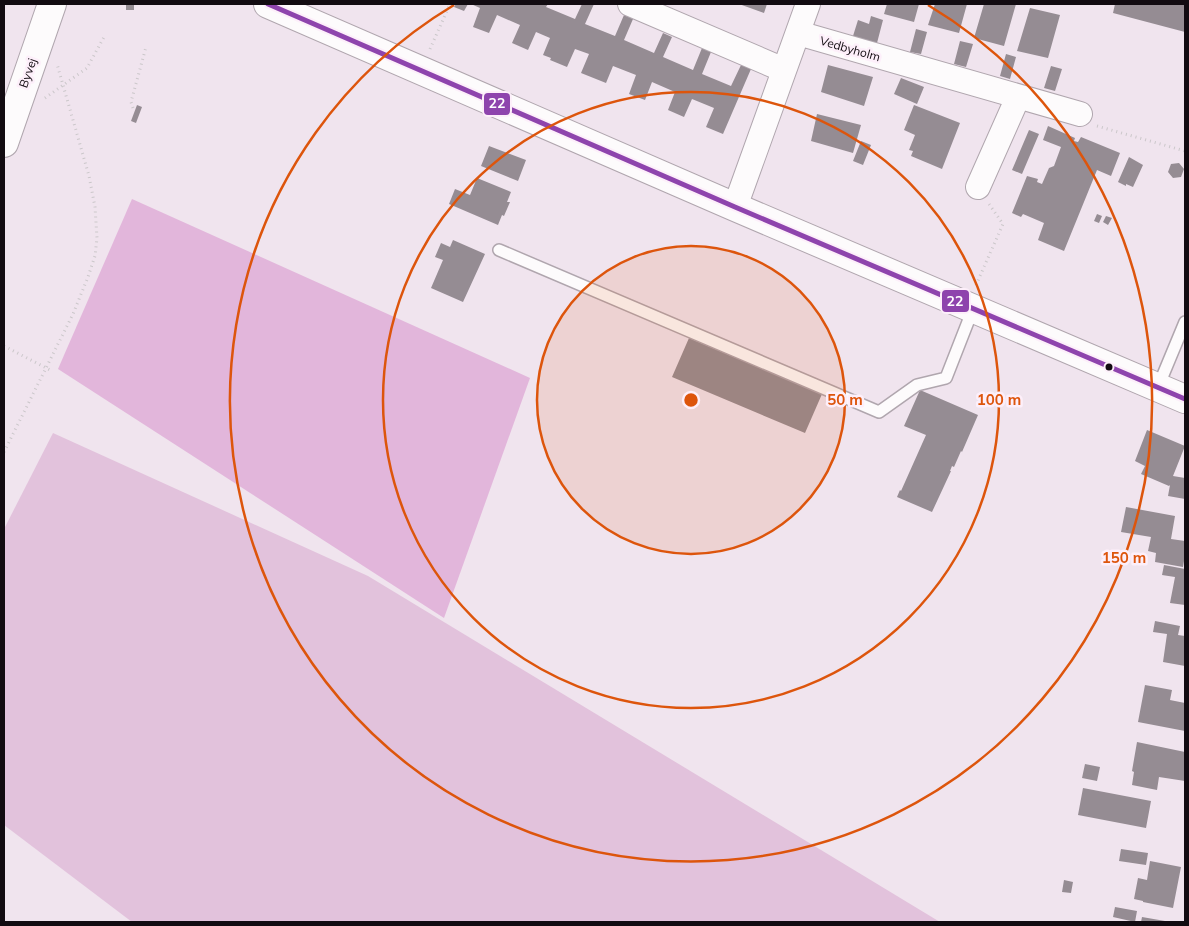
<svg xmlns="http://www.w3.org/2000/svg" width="1189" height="926" font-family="Mulish,sans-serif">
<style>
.green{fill:#e2c2dc}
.forest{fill:#e2b6db}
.building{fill:#958c93}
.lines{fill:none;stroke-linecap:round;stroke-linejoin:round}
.lane-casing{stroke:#b0a6ae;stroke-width:14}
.street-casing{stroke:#b0a6ae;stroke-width:26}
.secondary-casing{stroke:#b0a6ae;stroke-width:30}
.path{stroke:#cbc7ca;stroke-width:3;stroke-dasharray:1 4;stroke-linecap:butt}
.lane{stroke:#fdfbfc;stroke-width:11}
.street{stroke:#fdfbfc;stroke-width:24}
.secondary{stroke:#fdfbfc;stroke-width:28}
.bus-1-casing{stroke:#fdeffa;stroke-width:9}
.bus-1{stroke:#8e44ad;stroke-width:5}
.ring{fill:none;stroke:#dd550c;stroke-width:2.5}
.bus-dot{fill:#120b11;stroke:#fdeffa;stroke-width:2}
.labels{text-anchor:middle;stroke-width:5;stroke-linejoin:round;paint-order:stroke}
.street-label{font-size:12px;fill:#120b11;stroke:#fdeffa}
.centre{fill:#dd550c;stroke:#fdeffa;stroke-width:2.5}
.ring-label{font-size:15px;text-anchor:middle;font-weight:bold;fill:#dd550c;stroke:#fdeffa;stroke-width:5;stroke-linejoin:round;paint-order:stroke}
.line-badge{stroke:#fdeffa;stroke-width:2}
.badge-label{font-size:14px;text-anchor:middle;font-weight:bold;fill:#fff}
</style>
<rect width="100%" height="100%" fill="#f0e4ee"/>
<path class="green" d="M53 433 368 576 940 922H132L4 825V529Z"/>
<path class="forest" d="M132 199 530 378 444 618 58 369Z"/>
<path class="building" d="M126 4H134V10H126Z
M456 4H468L464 11 454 7Z
M471 4H548L546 7 575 19 582 4H594L585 24 615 36 624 15 633 19 624 40 654 53 663 33 672 37 663 57 693 70 702 48 711 52 702 74 731 86 741 65 751 69 723 134 706 127 714 108 692 99 684 117 668 110 675 92 652 82 645 100 629 94 636 75 613 66 606 83 581 73 589 54 575 49 567 67 550 60 551 58 543 55 550 38 536 32 528 50 512 43 520 25 497 15 489 33 473 27 480 8Z
M739 4H767L764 13Z
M887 4H919L914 22 884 14Z
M935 4H967L959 33 928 25Z
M984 4H1016L1004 46 974 38Z
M1115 4H1185V32L1113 13Z
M1030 8 1060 15 1048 58 1017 51Z
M871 16 883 20 877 43 853 36 858 20 869 24Z
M916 29 927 32 921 54 910 52Z
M960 41 973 44 966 67 954 64Z
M1006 54 1016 57 1010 79 1000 76Z
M828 65 873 77 864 106 821 92Z
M1051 66 1062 69 1055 91 1044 88Z
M901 78 924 87 917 104 894 94Z
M137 105 142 107 136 123 131 121Z
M914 105 960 123 942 169 911 156 913 151 909 150 915 135 904 130Z
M817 114 861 125 853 153 811 141Z
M1048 126 1075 138 1074 141 1078 142 1081 137 1120 153 1111 176 1097 170 1064 251 1038 240 1044 223 1023 214 1021 217 1012 213 1027 176 1038 179 1037 182 1042 184 1049 168 1054 166 1061 147 1043 140Z
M1029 130 1039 134 1022 174 1012 170Z
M861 141 871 145 863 165 853 161Z
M489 146 526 160 518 181 481 166Z
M1129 157 1143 165 1133 187 1126 184V186L1118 182Z
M1179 163 1184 169 1181 177 1173 178 1168 172 1171 164Z
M477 178 511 192 507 202H510L504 216 502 215 498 225 449 204 455 189 470 195Z
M1097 214 1102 216 1099 223 1094 221Z
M1106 216 1112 218 1108 225 1103 222Z
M453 240 485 254 463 302 431 288 443 260 435 257 441 243 450 247Z
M689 338 822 394 805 433 672 377Z
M920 390 978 415 962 452 961 451 954 467 952 466 950 471H951L932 512 897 497 900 490 901 491 926 435 904 426Z
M1147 430 1185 446 1173 476 1185 478V499L1168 496 1170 485 1169 486 1141 474 1145 466 1135 461Z
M1126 507 1175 516 1171 539 1185 541V555L1183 567 1155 562 1156 553 1148 551 1151 537 1121 532Z
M1164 565 1185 569V605L1170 603 1175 577 1162 575Z
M1155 621 1180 626 1178 635 1185 636V666L1163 662 1167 634 1153 632Z
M1145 685 1172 690 1170 700 1185 703V731L1138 722Z
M1137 742 1185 752V781L1159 777 1157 790 1132 785 1134 772 1132 771Z
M1085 764 1100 767 1097 781 1082 778Z
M1083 788 1151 801 1146 828 1078 815Z
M1121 849 1148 853 1146 865 1119 861Z
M1150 861 1181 867 1173 908 1143 902V901L1134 899 1138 878 1147 880Z
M1064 880 1073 882 1071 893 1062 892Z
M1115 907 1137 911 1135 922 1113 917Z
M1142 917 1165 921V922H1141Z"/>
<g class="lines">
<g class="lane-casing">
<path id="lane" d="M499 250 879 412 917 385 946 378 973 309
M1158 387 1185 322"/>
</g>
<g class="street-casing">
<path id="street" d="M630 4 784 70
M798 33 1080 114
M978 187 1018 97
M735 207 808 4"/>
</g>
<g class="secondary-casing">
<path id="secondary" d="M268 4 735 207 1185 399
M4 143 52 4"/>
</g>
<path class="path" d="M430 49 450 4
M45 98 87 68 104 37
M133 108 131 102 146 47
M1097 126 1185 151
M976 285 1003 224 989 204
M4 346 52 371
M4 452 73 314 88 277 95 256 97 238 95 207 89 176 57 64"/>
<use href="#lane" class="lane"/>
<use href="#street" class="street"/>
<use href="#secondary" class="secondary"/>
<g class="bus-1-casing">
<path id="bus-1" d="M268 4 735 207 1185 399"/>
</g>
<use href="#bus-1" class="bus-1"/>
</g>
<circle cx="691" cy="400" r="154" fill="#dd550c" fill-opacity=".12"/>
<g class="ring">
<circle cx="691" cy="400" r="154"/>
<circle cx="691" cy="400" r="308"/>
<path d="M928 5A461 461 0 1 1 454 5"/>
</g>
<circle class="bus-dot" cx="1109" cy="367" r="4.5"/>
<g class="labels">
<g class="street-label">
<text transform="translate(850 49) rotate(16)" y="4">Vedbyholm</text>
<text transform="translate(28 73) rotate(-71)" y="4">Byvej</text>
</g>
</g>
<circle cx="691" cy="400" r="8" class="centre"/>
<g class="ring-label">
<text x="845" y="405">50 m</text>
<text x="999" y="405">100 m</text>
<text x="1124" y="563">150 m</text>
</g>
<g class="line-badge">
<rect x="483" y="92" width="28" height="24" rx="5" fill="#8e44ad"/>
<rect x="941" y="289" width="29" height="24" rx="5" fill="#8e44ad"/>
</g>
<g class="badge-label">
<text x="497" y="108">22</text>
<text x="955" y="306">22</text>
</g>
<rect width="1189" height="926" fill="none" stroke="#120b11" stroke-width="10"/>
</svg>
